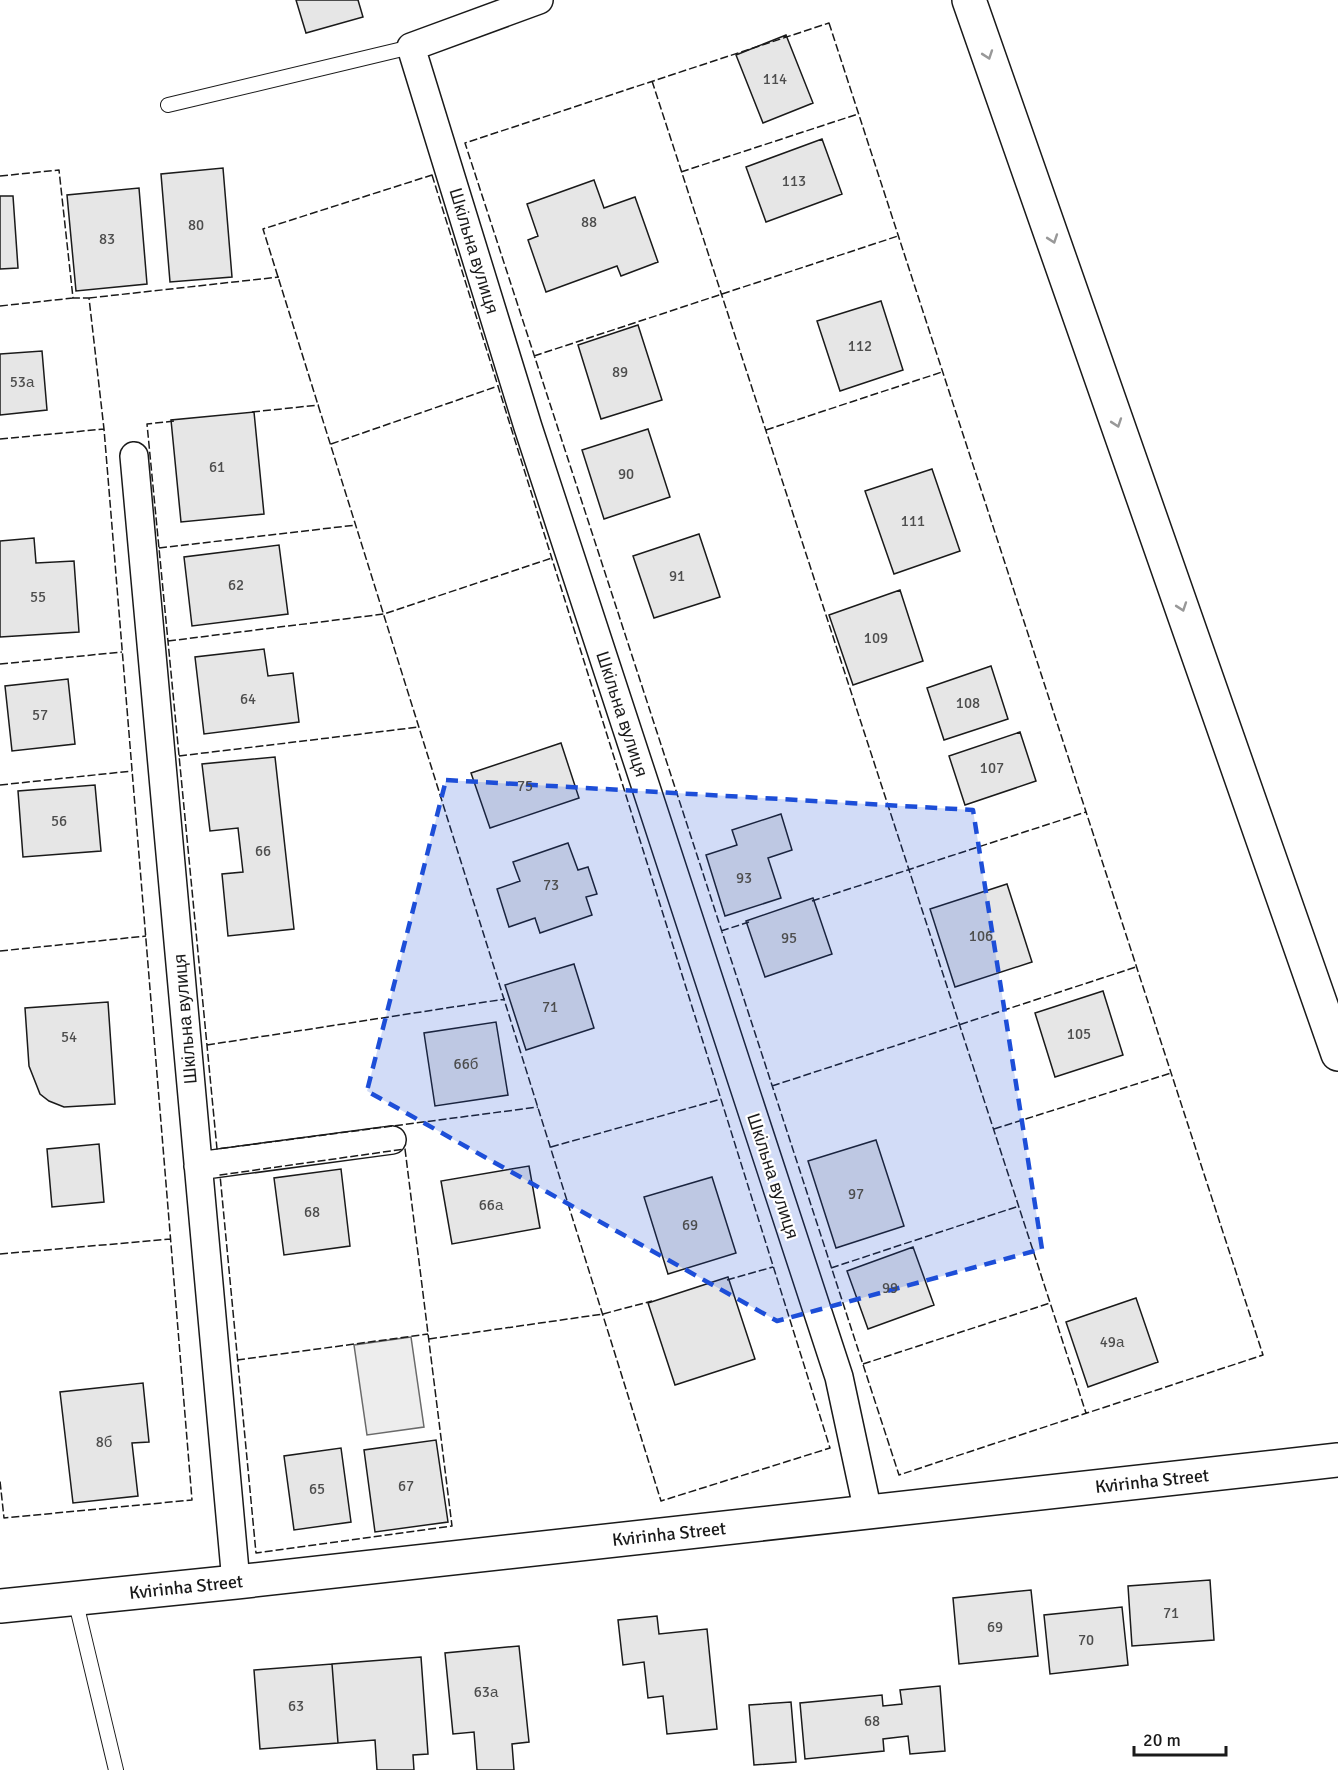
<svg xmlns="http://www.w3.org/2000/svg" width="1338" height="1770" font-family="Signika,sans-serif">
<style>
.built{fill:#ededed;stroke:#6a6a6a;stroke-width:1.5}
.building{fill:#e6e6e6;stroke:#1a1a1a;stroke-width:1.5}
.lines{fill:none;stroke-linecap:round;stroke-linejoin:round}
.lane-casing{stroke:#1a1a1a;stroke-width:16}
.street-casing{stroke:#1a1a1a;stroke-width:30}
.secondary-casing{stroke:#1a1a1a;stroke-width:36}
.primary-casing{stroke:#1a1a1a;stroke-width:36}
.lane{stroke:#fff;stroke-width:14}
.street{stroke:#fff;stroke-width:27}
.secondary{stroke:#fff;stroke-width:33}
.primary{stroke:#fff;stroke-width:33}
.fence{stroke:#1a1a1a;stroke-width:1.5;stroke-dasharray:8 3;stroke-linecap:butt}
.oneway{stroke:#989898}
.marked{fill:#1d4ed8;fill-opacity:0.2;stroke:#1d4ed8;stroke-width:4.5;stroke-dasharray:12 8;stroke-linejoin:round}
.labels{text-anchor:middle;stroke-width:4.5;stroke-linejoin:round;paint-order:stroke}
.number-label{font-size:15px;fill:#4d4d4d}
.street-label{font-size:18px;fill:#1a1a1a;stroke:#fff}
</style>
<rect width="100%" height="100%" fill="#fff"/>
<path class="built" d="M411 1337 424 1427 367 1435 354 1345Z"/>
<path class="building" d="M296 0H358L363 17 306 33Z
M786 35 813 103 763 123 736 55Z
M822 139 842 194 766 222 746 167Z
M223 168 232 277 170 282 161 174Z
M594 180 604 208 635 197 658 262 621 276 617 266 546 292 528 240 538 236 527 204Z
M139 188 147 284 76 291 67 195Z
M0 196H13L18 268 0 269Z
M881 301 903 370 840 391 817 321Z
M638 325 662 400 601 419 578 345Z
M42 351 47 410 0 415V354Z
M254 412 264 514 181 522 171 420Z
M648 429 670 497 604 519 582 450Z
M932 469 960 551 894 574 865 491Z
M699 534 720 597 654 618 633 556Z
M34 538 36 563 74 561 79 632 0 637V541Z
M279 545 288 614 192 626 184 557Z
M900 590 923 661 853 685 829 615Z
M264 649 268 676 293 673 299 722 204 734 195 657Z
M991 666 1008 719 944 740 927 688Z
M68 679 75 744 12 751 5 686Z
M1020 732 1036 781 965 805 949 756Z
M561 743 579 798 490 828 471 773Z
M275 757 294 929 228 936 222 874 243 872 238 828 210 831 202 764Z
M95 785 101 851 23 857 18 791Z
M781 814 792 850 768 858 781 898 725 916 706 855 737 845 732 830Z
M568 843 578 870 588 867 597 894 586 897 592 915 540 933 535 918 509 927 497 889 520 881 513 862Z
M1007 884 1032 962 955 987 930 909Z
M813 898 832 954 765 977 746 921Z
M574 964 594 1028 526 1050 505 985Z
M1103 991 1123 1055 1055 1077 1035 1013Z
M108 1002 115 1104 64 1107 49 1101 40 1094 29 1066 25 1008Z
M496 1022 508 1095 435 1106 424 1033Z
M876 1140 904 1226 836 1248 808 1161Z
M99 1144 104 1202 52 1207 47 1149Z
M529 1166 540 1228 452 1244 441 1181Z
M341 1169 350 1246 284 1255 274 1178Z
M712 1177 736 1253 668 1274 644 1197Z
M913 1247 934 1305 868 1329 847 1271Z
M728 1277 755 1359 675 1385 648 1303Z
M1136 1298 1158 1362 1088 1387 1066 1322Z
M143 1383 149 1442 132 1443 138 1496 73 1503 60 1392Z
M436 1440 448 1522 375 1532 364 1450Z
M341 1448 351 1522 294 1530 284 1456Z
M1210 1580 1214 1640 1132 1646 1128 1586Z
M1031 1590 1038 1656 959 1664 953 1598Z
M1122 1607 1128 1665 1050 1674 1044 1615Z
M657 1616 659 1634 707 1629 717 1729 667 1734 663 1696 648 1698 644 1662 623 1665 618 1620Z
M519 1646 529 1742 512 1744 514 1770H477L474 1732 453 1734 445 1653Z
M421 1657 428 1754 413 1755 414 1770H377L375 1740 338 1743 332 1664Z
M332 1664 338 1743 260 1749 254 1670Z
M940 1686 945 1751 910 1754 908 1736 883 1739 884 1751 805 1759 800 1703 882 1695 883 1706 902 1704 900 1690Z
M791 1702 796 1762 754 1765 749 1705Z"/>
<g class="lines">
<g class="lane-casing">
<path id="lane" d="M168 105 411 47
M75 1599 116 1770"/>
</g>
<g class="street-casing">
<path id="street" d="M539 0 411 47 528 427 839 1377 868 1512
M134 456 236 1582
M198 1166 392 1140"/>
</g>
<g class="secondary-casing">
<path id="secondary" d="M0 1606 236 1582 1338 1460"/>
</g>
<g class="primary-casing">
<path id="primary" d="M969 0 1338 1054"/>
</g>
<use href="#lane" class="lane"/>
<use href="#street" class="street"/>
<use href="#secondary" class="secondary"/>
<use href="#primary" class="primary"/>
<path class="fence" d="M829 23 1263 1355 899 1475 465 143Z
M652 81 1086 1413
M681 172 858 114
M432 175 830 1448 661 1501 263 229Z
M0 176 59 170 73 298H89L104 429 192 1500 4 1518 0 1481
M89 298 279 277
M0 306 73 298
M534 356 898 236
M252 412 319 405
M174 421 147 424 217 1149 538 1107
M766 430 942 372
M0 439 104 429
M331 444 498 386
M159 548 356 525
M168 641 384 614 552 558
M0 664 122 652
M179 756 419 727
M0 785 132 771
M812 901 1086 812
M721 931 749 922
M0 951 146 936
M207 1045 505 999
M772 1086 1136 967
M994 1129 1171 1073
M551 1147 721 1099
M405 1149 452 1526 256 1553 220 1175Z
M0 1254 171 1239
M831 1268 1019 1206
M727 1280 773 1267
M429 1339 603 1314 652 1301
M237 1360 428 1334
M863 1364 1050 1303"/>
</g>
<defs><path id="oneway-chevron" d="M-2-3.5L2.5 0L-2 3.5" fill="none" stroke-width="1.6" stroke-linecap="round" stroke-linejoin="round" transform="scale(1.5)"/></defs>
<g class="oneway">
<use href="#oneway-chevron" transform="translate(988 55) rotate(71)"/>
<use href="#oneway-chevron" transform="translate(1053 239) rotate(71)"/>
<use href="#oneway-chevron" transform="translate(1117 423) rotate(71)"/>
<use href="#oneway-chevron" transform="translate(1182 607) rotate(71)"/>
</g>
<path class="marked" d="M446 780 973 810 1042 1249 777 1321 367 1091Z"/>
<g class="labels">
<g class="number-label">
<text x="775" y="84">114</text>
<text x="794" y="186">113</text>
<text x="589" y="227">88</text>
<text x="196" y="230">80</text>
<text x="107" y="244">83</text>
<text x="860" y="351">112</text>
<text x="620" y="377">89</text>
<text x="22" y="387">53а</text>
<text x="217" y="472">61</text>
<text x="626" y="479">90</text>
<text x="913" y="526">111</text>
<text x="677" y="581">91</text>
<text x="236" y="590">62</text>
<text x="38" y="602">55</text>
<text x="876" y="643">109</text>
<text x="248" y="704">64</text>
<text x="968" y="708">108</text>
<text x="40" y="720">57</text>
<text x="992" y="773">107</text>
<text x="525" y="791">75</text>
<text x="59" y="826">56</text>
<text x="263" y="856">66</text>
<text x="744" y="883">93</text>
<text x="551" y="890">73</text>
<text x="981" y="941">106</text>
<text x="789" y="943">95</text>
<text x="550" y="1012">71</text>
<text x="1079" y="1039">105</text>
<text x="69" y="1042">54</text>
<text x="466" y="1069">66б</text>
<text x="856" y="1199">97</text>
<text x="491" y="1210">66а</text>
<text x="312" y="1217">68</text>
<text x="690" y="1230">69</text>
<text x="890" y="1293">99</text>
<text x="1112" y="1347">49а</text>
<text x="104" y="1447">8б</text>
<text x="406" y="1491">67</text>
<text x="317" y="1494">65</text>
<text x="1171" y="1618">71</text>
<text x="995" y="1632">69</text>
<text x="1086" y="1645">70</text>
<text x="486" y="1697">63а</text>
<text x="296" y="1711">63</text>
<text x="872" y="1726">68</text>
</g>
<g class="street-label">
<text transform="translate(474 251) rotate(73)" y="6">Шкільна вулиця</text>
<text transform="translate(622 714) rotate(72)" y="6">Шкільна вулиця</text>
<text transform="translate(185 1019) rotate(-95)" y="6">Шкільна вулиця</text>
<text transform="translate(773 1176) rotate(72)" y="6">Шкільна вулиця</text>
<text transform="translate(1152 1481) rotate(-6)" y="6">Kvirinha Street</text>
<text transform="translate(669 1534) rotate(-6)" y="6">Kvirinha Street</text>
<text transform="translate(186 1587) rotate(-6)" y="6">Kvirinha Street</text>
</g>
</g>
<path d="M1134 1746v9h92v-9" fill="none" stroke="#1a1a1a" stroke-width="3"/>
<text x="1143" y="1746" font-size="18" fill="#1a1a1a" stroke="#ffffff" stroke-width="4.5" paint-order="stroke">20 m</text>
</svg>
